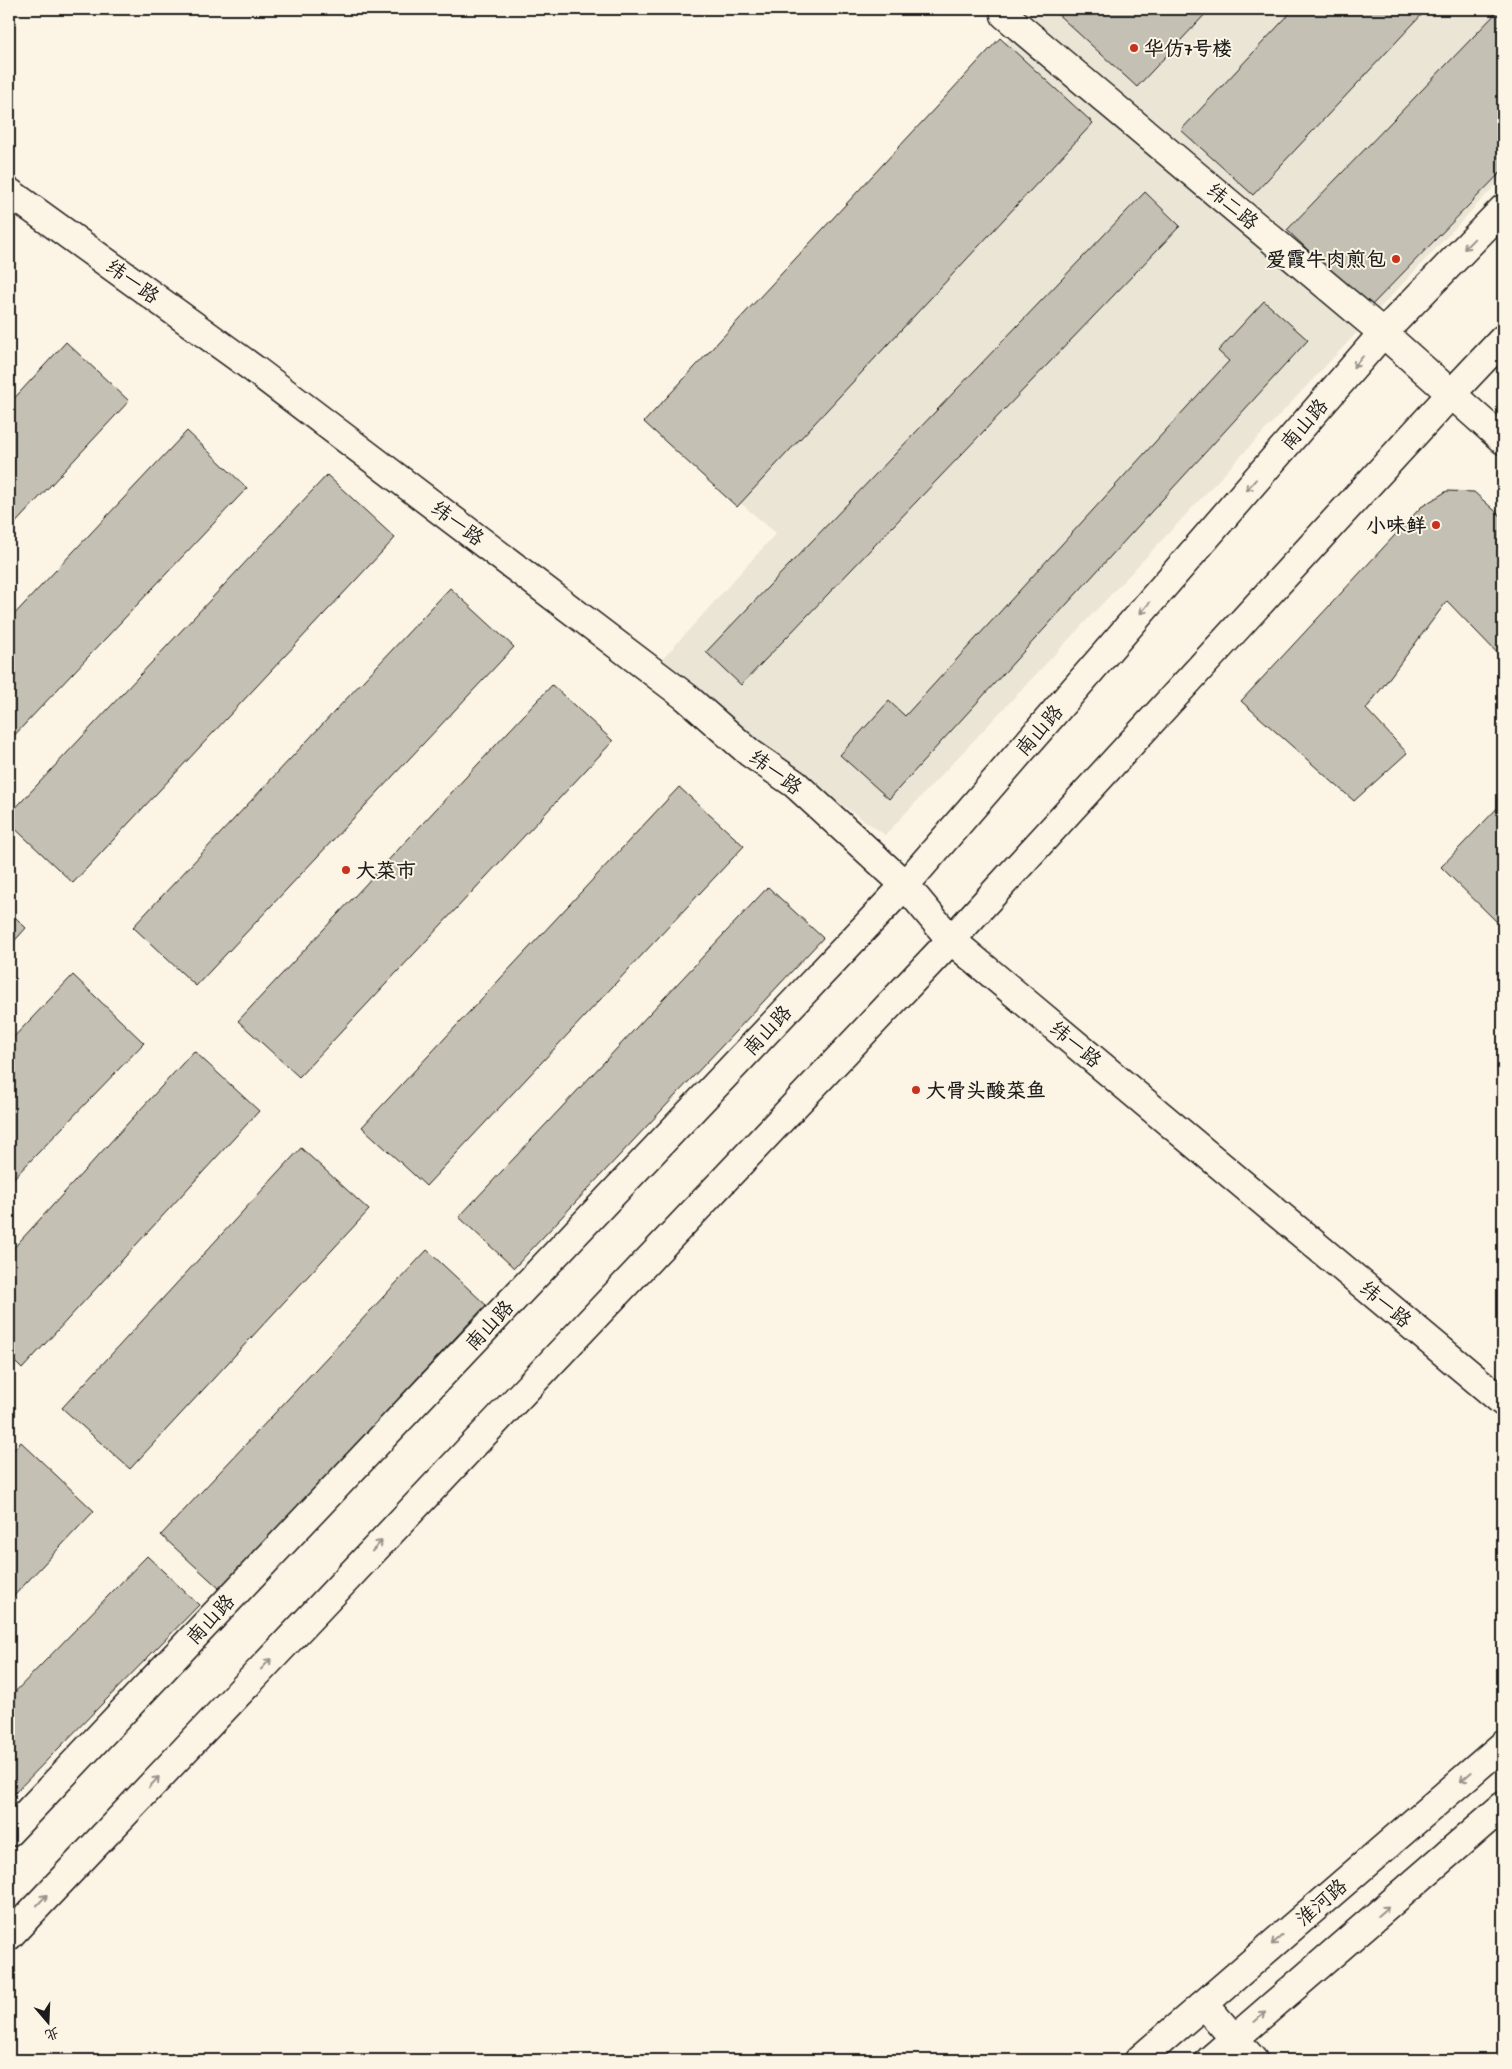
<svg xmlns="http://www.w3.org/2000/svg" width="1512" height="2069" font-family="'Indie Flower','LXGW WenKai TC',sans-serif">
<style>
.built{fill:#ebe5d6}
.building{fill:#c4c0b3;stroke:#1c1c1c}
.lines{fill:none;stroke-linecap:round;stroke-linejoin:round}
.minor-casing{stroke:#1c1c1c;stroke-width:31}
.major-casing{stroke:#1c1c1c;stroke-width:31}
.minor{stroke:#fcf5e5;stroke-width:28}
.major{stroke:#fcf5e5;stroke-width:28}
.oneway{stroke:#97938b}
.poi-dot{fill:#c8321e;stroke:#fcf5e5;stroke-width:2}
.labels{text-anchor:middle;stroke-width:4;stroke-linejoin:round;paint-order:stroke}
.poi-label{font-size:20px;font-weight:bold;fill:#1c1c1c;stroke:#fcf5e5;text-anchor:start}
.street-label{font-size:20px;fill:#1c1c1c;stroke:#fcf5e5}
</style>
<rect width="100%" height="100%" fill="#fcf5e5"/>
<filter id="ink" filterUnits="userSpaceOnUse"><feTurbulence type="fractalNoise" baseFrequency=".02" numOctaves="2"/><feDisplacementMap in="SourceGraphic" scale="10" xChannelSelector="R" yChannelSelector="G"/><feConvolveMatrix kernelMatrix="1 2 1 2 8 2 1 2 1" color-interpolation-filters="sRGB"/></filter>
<g filter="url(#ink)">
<path class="built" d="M1037 9H1503V177L885 835 652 671 776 533 644 422Z"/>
<path class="building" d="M1052 9H1210L1137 87Z
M1294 9H1427L1253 195 1181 130Z
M1500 9H1503V170L1369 308 1287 230Z
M1000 38 1093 123 737 507 644 422Z
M1145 192 1180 226 741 685 706 652Z
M1264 301 1308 340 889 799 840 755 889 701 905 716 1229 361 1218 351Z
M66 342 129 401 9 530V404Z
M187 431 247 488 9 741V620Z
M327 475 395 538 73 883 9 823V815Z
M1447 491 1474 492 1503 518V659L1447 601 1366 709 1407 753 1354 801 1241 701 1421 507Z
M450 588 514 647 196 986 133 927Z
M552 685 613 741 299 1077 238 1021Z
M679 787 744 846 426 1186 362 1127Z
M1503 802V919L1499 924 1441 867Z
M768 887 823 938 514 1268 459 1217Z
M9 911 26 928 9 947Z
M73 975 144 1043 9 1183V1042Z
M194 1051 259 1111 22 1369 9 1356V1253Z
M301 1148 369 1210 130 1469 62 1408Z
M427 1250 486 1305 220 1589 161 1535Z
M21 1442 94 1511 9 1601V1455Z
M147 1556 199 1605 9 1799V1698Z"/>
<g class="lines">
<g class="minor-casing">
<path id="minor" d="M1005 15 1383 333 1503 440
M9 192 254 369 686 697 750 753 795 784 905 885 951 940 1503 1402
M9 1832 905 885 1383 333 1503 209
M9 1936 951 940 1451 394 1503 339
M1204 2004 1253 2060"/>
</g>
<g class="major-casing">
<path id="major" d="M1139 2060 1503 1745
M1210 2060 1503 1806"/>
</g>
<use href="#minor" class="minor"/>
<use href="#major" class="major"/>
</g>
<defs><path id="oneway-shaft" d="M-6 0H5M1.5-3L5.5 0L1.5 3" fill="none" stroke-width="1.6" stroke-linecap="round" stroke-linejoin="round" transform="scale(1.25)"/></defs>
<g class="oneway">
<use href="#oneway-shaft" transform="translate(1469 244) rotate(134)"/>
<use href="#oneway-shaft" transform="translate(1358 362) rotate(131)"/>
<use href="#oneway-shaft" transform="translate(1251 485) rotate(131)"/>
<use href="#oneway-shaft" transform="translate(1145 608) rotate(131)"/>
<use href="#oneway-shaft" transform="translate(377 1546) rotate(-47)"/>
<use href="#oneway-shaft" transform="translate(266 1664) rotate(-47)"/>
<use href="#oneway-shaft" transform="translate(1466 1777) rotate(139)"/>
<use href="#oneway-shaft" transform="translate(154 1782) rotate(-47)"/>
<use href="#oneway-shaft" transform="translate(42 1900) rotate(-47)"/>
<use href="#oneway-shaft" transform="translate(1383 1911) rotate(-41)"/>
<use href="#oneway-shaft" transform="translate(1277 1940) rotate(139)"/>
<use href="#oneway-shaft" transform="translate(1260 2017) rotate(-41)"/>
</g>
</g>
<g class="poi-dot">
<circle cx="1134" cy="48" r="5"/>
<circle cx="1396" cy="259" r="5"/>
<circle cx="1436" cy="525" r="5"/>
<circle cx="346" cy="870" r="5"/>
<circle cx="916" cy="1090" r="5"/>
</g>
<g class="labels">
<g class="poi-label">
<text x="1144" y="55">华仿7号楼</text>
<text x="1386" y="266" text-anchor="end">爱霞牛肉煎包</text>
<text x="1426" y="532" text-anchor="end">小味鲜</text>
<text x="356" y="877">大菜市</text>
<text x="926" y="1097">大骨头酸菜鱼</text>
</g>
<g class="street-label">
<text transform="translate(1233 206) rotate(40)" y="7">纬二路</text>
<text transform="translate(133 281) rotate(36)" y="7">纬一路</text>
<text transform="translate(1304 424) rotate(-49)" y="7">南山路</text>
<text transform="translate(458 523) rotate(37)" y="7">纬一路</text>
<text transform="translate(1039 730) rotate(-49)" y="7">南山路</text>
<text transform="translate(776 772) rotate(37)" y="7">纬一路</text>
<text transform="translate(767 1030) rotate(-47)" y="7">南山路</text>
<text transform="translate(1076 1044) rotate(40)" y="7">纬一路</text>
<text transform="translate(1386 1304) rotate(40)" y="7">纬一路</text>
<text transform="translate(489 1325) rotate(-47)" y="7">南山路</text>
<text transform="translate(210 1619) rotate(-47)" y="7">南山路</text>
<text transform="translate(1321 1902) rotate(-41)" y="7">淮河路</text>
</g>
</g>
<rect width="1512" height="2069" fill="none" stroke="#fcf5e5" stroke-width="30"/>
<rect x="15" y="15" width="1482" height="2039" fill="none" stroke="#1c1c1c" stroke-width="2" filter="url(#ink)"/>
<g transform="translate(48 2022) rotate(161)" stroke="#fcf5e5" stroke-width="4" paint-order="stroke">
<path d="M0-4L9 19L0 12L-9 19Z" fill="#1c1c1c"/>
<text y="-8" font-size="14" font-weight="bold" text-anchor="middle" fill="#1c1c1c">北</text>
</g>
</svg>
